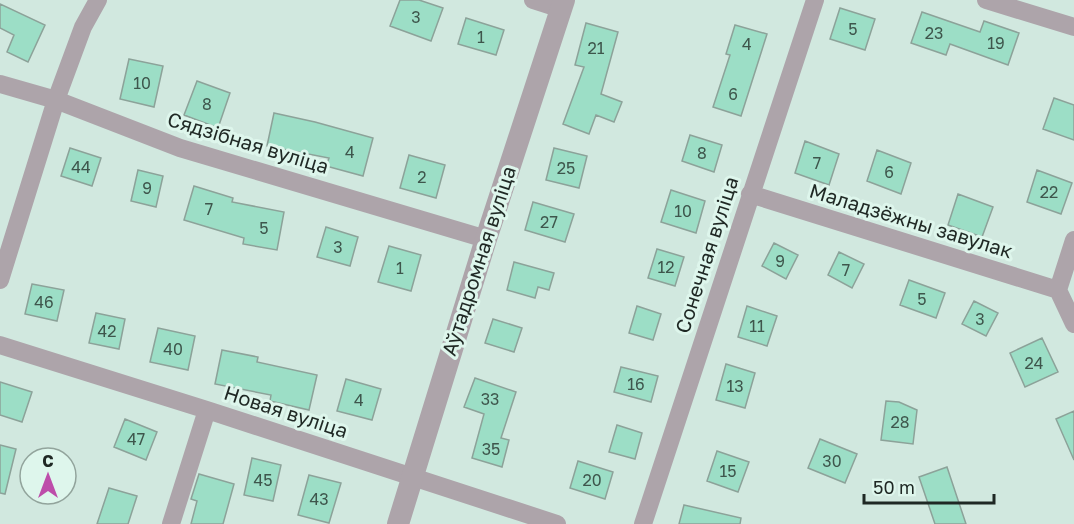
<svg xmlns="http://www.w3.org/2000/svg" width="1074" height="524" font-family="'Golos Text',sans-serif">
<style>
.building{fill:#9cdec6;stroke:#8ca299;stroke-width:1.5}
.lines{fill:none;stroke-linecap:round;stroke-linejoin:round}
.minor{stroke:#ada4aa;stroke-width:18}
.tertiary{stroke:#ada4aa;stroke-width:22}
.labels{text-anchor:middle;stroke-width:6;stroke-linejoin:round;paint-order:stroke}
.number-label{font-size:16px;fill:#3e564c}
.street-label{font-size:20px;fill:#1f2824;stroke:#def6ec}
</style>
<rect width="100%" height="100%" fill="#d1e8df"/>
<path class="building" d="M400 0H419L443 8 431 41 390 26Z
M0 4 45 25 28 62 7 52 14 35 0 28Z
M840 8 875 19 865 50 830 39Z
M922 12 980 32 984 21 1019 33 1008 65 950 44 946 55 911 43Z
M466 18 504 30 496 55 458 44Z
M586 23 618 32 601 94 622 102 614 122 596 115 589 134 563 124 584 67 575 65Z
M735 25 767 34 741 116 713 107 730 55 726 54Z
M129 59 163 66 154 107 120 99Z
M197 81 230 93 218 128 184 115Z
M1054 98 1074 105V140L1043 129Z
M274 113 315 122 373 138 363 176 326 166 329 158 267 146Z
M690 135 722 145 714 172 682 161Z
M805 141 839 154 829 185 795 173Z
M70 148 101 158 92 186 61 176Z
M554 148 587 156 579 188 546 180Z
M877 150 911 163 901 194 867 181Z
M409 155 445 165 436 198 400 188Z
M138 170 163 176 156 207 131 201Z
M1037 170 1072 183 1061 214 1027 202Z
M194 186 233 198 232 202 284 212 277 250 243 244 244 238 184 220Z
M671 190 705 201 696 233 661 222Z
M958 194 993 207 982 237 948 225Z
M533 202 574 214 565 242 525 230Z
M326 227 358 237 350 266 317 257Z
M774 243 798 255 786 279 762 266Z
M389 246 421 255 411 291 378 282Z
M657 249 684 257 675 286 648 278Z
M839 252 864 264 852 288 828 275Z
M514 262 554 273 549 290 538 287 535 298 507 290Z
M909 280 945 293 936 318 900 305Z
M32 284 64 290 57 321 25 314Z
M974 301 998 313 986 336 962 324Z
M637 306 661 314 653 340 629 333Z
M747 306 777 316 767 346 738 337Z
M96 313 125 319 119 349 89 343Z
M493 319 522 328 514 352 485 343Z
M158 328 195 336 188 370 150 362Z
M1042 338 1058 372 1025 387 1010 353Z
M222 350 258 357 257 362 317 375 309 410 270 401 271 395 215 384Z
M726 364 755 373 745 408 716 400Z
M621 367 658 376 651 402 614 392Z
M475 378 516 392 501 438 509 440 502 467 472 458 484 414 464 407Z
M346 379 381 389 372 420 337 411Z
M0 382 32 392 22 422 0 415Z
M886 401 899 402 917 410 913 444 881 440Z
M1074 411V460L1056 419Z
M125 419 157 432 146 460 114 447Z
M617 425 642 433 635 459 609 452Z
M820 439 857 454 845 483 808 468Z
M0 445 16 449 5 494 0 493Z
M717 451 749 462 738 492 707 481Z
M252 458 281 465 273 501 244 495Z
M578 461 613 472 605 499 570 488Z
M947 467 966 524H935L919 477Z
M199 474 234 484 223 524H191L197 501 191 499Z
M309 475 341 483 329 523 298 515Z
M109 488 137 496 128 524H97Z
M684 505 741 518 740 524H679Z"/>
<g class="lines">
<path class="minor" d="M533 0 561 9
M986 0 1074 27
M0 84 56 100 180 148 486 239
M750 194 1058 290
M1074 240 1058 290 1074 324
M0 280 56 100 83 27 98 0
M0 345 207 410 557 524
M171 524 207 410
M643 524 815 0"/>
<path class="tertiary" d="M398 524 486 239 564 0"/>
</g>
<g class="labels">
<g class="number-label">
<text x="416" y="23">3</text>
<text x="853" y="35">5</text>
<text x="934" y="39">23</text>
<text x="481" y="43">1</text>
<text x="996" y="49">19</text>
<text x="747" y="50">4</text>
<text x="596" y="54">21</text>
<text x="142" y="89">10</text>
<text x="733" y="100">6</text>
<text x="207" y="110">8</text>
<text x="350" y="158">4</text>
<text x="702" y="159">8</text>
<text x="817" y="169">7</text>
<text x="81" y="173">44</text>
<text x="566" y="174">25</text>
<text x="889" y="178">6</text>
<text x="422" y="183">2</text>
<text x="147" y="194">9</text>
<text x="1049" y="198">22</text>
<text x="209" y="215">7</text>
<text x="683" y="217">10</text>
<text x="549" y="228">27</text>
<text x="264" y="234">5</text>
<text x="338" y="253">3</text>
<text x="780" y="267">9</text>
<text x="666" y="273">12</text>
<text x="400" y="274">1</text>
<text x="846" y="276">7</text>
<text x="922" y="305">5</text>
<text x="44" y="308">46</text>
<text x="980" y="325">3</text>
<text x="757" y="332">11</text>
<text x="107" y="337">42</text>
<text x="173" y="355">40</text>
<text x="1034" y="369">24</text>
<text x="636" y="390">16</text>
<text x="735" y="392">13</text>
<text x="490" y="405">33</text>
<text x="359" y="406">4</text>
<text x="900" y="428">28</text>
<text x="136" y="445">47</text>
<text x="491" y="455">35</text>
<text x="832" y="467">30</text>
<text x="728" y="477">15</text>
<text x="263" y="486">45</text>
<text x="592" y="486">20</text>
<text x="319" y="505">43</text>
</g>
<g class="street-label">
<text transform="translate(248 143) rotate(17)" y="7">Сядзібная вуліца</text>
<text transform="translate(911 221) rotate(17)" y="7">Маладзёжны завулак</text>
<text transform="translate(707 255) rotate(-72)" y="7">Сонечная вуліца</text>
<text transform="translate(479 261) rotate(-72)" y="7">Аўтадромная вуліца</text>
<text transform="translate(286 412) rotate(18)" y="7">Новая вуліца</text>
</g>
</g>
<g transform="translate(48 476)"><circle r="28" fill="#def6ec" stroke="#92a49c" stroke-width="1.5"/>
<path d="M0-4.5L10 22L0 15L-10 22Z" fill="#bd4daa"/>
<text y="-9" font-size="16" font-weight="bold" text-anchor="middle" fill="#1f2824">С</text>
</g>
<path d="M864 494v9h130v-9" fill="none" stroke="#1f2824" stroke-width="3"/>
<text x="873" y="494" font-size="18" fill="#1f2824" stroke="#def6ec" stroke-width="4.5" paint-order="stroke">50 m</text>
</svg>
